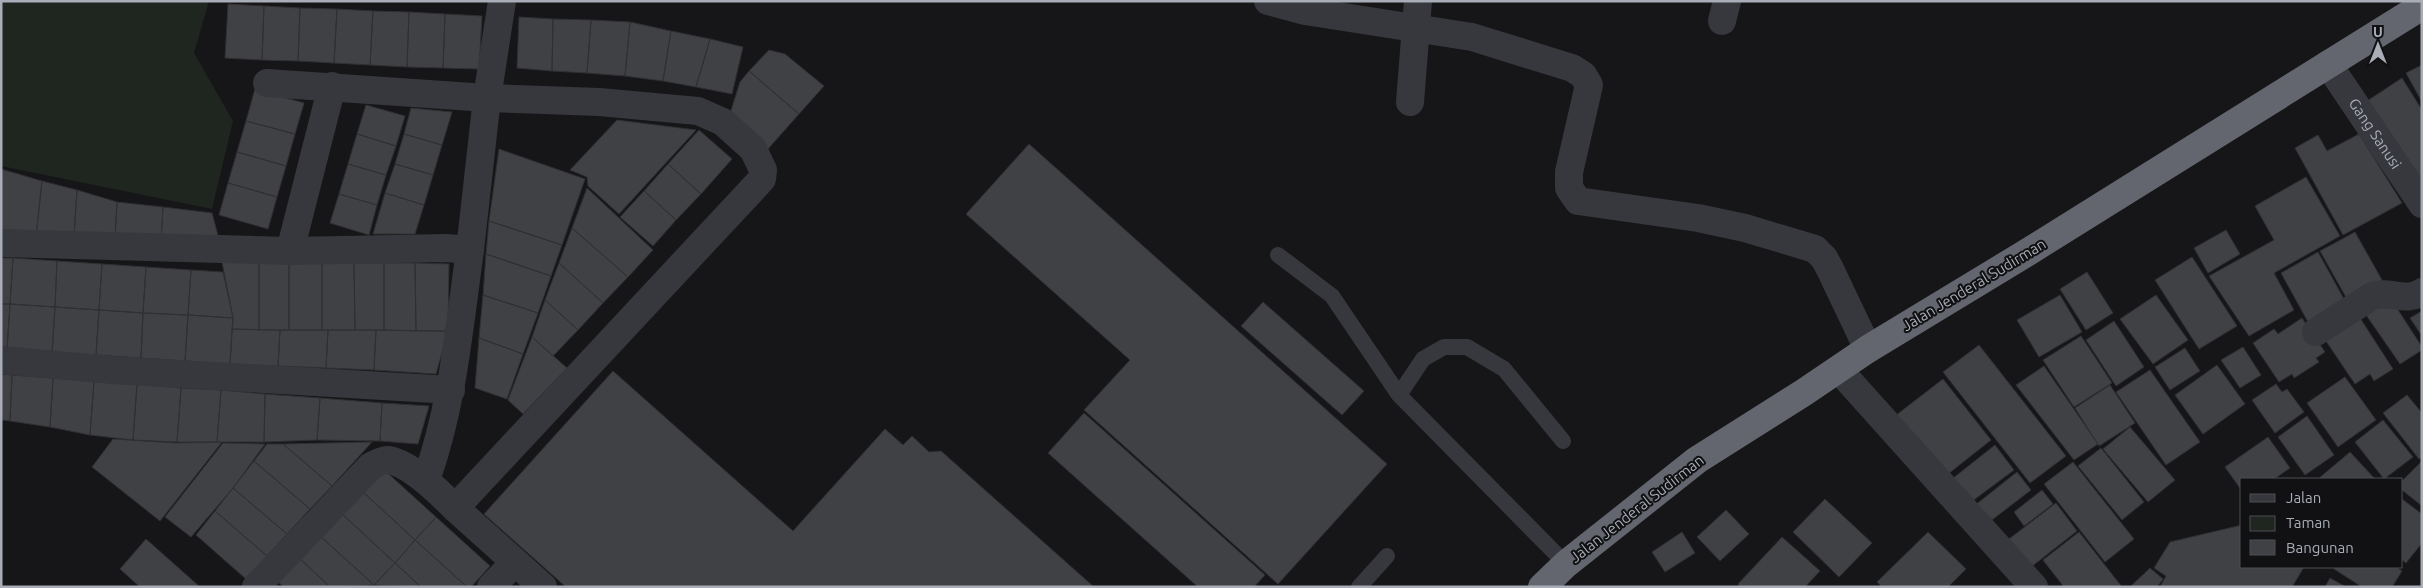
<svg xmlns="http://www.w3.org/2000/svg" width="2423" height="588" font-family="Ubuntu,sans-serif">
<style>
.green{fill:#1e261f}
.building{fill:#404145;stroke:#303034}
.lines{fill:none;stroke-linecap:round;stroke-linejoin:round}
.lane{stroke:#37383d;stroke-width:16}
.street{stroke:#37383d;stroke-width:28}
.highway{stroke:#63666e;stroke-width:28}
.labels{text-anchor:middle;stroke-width:4;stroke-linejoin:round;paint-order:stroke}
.street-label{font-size:15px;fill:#a8adb8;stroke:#111113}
</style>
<rect width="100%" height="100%" fill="#161618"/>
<path class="green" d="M1 1H209L194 53 233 121 212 209 1 166Z"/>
<path class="building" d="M228 4 264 6 262 60 225 58Z
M264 6 300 8 298 61 262 60Z
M300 8 337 9 334 63 298 61Z
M337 9 373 11 370 65 334 63Z
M373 11 409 12 407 67 370 65Z
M409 12 445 14 443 68 407 67Z
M445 14 482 16 479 69 443 68Z
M519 17 553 19 552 71 517 68Z
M553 19 591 20 587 73 552 71Z
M591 20 630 22 625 76 587 73Z
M630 22 671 31 663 81 625 76Z
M671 31 710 39 696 87 663 81Z
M710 39 743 47 732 94 696 87Z
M769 50 785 54 824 86 799 114 749 71Z
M2422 65V102L2406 73Z
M749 71 799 114 767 150 729 117 740 82Z
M2402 78 2422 110V191L2364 103Z
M255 89 304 103 295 134 246 121Z
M366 105 405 116 396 146 357 134Z
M411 108 452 112 442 145 404 134Z
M617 120 696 130 619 214 588 186 587 177 570 170Z
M246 121 295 134 286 166 237 152Z
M699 130 732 159 701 194 668 164Z
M357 134 396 146 386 175 348 164Z
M404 134 442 145 433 175 395 164Z
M2359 134 2402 203 2343 235 2295 148 2318 135 2327 151Z
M1029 144 1387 464 1278 584 1084 410 1130 360 966 214Z
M499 149 585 179 562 245 489 221Z
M237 152 286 166 277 197 228 183Z
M348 164 386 175 377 205 339 194Z
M395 164 433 175 424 205 385 193Z
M668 164 701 194 676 220 644 191Z
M1 169 42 181 36 236 1 234Z
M2306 177 2340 236 2274 273 2294 310 2249 336 2209 276 2274 240 2255 206Z
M42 181 77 190 74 237 36 236Z
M228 183 277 197 268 229 219 215Z
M587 188 653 250 628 277 572 228Z
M77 190 117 202 115 239 74 237Z
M644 191 676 220 653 246 620 217Z
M385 193 424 205 415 234H373Z
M339 194 377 205 369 235 330 223Z
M117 202 163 207 161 241 115 239Z
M163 207 212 213 220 243 161 241Z
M489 221 562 245 551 276 486 254Z
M572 228 628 277 603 303 559 263Z
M2226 230 2240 254 2208 273 2194 248Z
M2355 232 2382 280 2347 299 2320 251Z
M2318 252 2345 301 2308 322 2281 273Z
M486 254 551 276 538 313 483 295Z
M2192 257 2237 326 2199 349 2155 280Z
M1 258H13L10 304H1Z
M13 258 57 261 55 307 10 304Z
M57 261 102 264 99 310 55 307Z
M222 262H259V330L232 329 233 318Z
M259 262H289V330H259Z
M289 262 322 263V330H289Z
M322 263H354L355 330H322Z
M354 263H384V330H355Z
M384 263H415L416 331 384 330Z
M415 263 449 264 448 331H416Z
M559 263 603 303 578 330 545 300Z
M102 264 146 267 143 313 99 310Z
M146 267 191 270 188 315 143 313Z
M191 270 223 272 233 318 188 315Z
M2087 272 2113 313 2086 330 2060 289Z
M483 295 538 313 523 354 479 338Z
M2060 295 2082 332 2039 357 2017 320Z
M2156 295 2188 340 2153 364 2120 319Z
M2389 296 2422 347V350L2400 364 2364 312Z
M545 300 578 330 553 356 532 337Z
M1263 302 1364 391 1342 415 1241 326Z
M1 304H10L7 350H1Z
M10 304 55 307 52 353 7 350Z
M55 307 99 310 96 355 52 353Z
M99 310 143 313 141 358 96 355Z
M2422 311V336L2410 318Z
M143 313 188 315 185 361 141 358Z
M188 315 233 318 230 364 185 361Z
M2302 318 2325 352 2316 358 2319 362 2294 378 2292 374 2279 382 2253 343 2274 329 2278 334Z
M2360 318 2393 369 2374 381 2370 374 2355 384 2326 341Z
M2114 321 2144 367 2116 386 2086 340Z
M232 329 280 330 278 366 230 364Z
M280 330H328L326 368 278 366Z
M328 330H376L374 370 326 368Z
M376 330 448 331 436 374 374 370Z
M2081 336 2112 383 2074 407 2043 360Z
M532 337 567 368 523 414 508 400Z
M479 338 523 354 507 399 475 388Z
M1979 345 2066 456 2030 483 1943 372Z
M2243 347 2261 375 2240 388 2221 360Z
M2185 348 2200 371 2170 390 2155 367Z
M2217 365 2245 404 2203 434 2175 395Z
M2044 366 2098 444 2074 460 2016 385Z
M2150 370 2200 442 2166 465 2116 392Z
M613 371 793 531 885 429 903 445 912 436 929 452 941 451 1094 587H566L484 514Z
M1 374 12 375 10 421 1 420Z
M12 375 53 378 50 427 10 421Z
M2345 377 2376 420 2338 447 2307 403Z
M53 378 94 381 90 435 50 427Z
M1943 379 1991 440 1943 478 1895 416Z
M94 381 137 384 133 440 90 435Z
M137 384 181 388 177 442 133 440Z
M2276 384 2282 392 2287 389 2304 412 2275 433 2252 400Z
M2110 385 2135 423 2099 446 2075 408Z
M181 388 221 390 217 442H177Z
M221 390 265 394 264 442H217Z
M265 394 320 398 317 440 264 442Z
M2407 395 2422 413V457L2419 459 2383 413Z
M320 398 382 403 380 441 317 440Z
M382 403 429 406 418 444 380 441Z
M1084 413 1265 575 1254 587H1198L1048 453Z
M2307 416 2334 455 2305 475 2278 437Z
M2383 420 2413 457 2384 479 2355 442Z
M2130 427 2175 480 2148 502 2103 449Z
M2268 437 2290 468 2274 479H2242V491L2225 467Z
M113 439 176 443 222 442 160 521 92 467Z
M372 442 332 486 283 444Z
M223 443 265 444 233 488 191 537 165 517Z
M267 444H283L332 486 310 509 254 461Z
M1995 445 2014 470 1971 502 1952 479Z
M2101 448 2144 502 2122 520 2078 466Z
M2350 452 2375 479H2318Z
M254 461 310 509 287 534 233 488Z
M2422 461V506L2402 490V481Z
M2073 462 2134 539 2105 562 2044 484Z
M382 468 436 517 415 540 362 491Z
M2017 472 2031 490 1988 523 1974 506Z
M233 488 287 534 267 556 215 511Z
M2042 490 2053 504 2024 526 2014 512Z
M362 491 415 540 395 563 341 513Z
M1825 499 1872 543 1839 577 1793 532Z
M2402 499 2422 514V543L2406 563 2402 560Z
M2056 503 2077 531 2031 567 2009 539Z
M1726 510 1749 534 1720 561 1697 537Z
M215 511 267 556 246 579 196 535Z
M341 513 395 563 374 585 320 536Z
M436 517 490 566 471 587H467L415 540Z
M2242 525V567H2304L2292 587H2160L2166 576 2154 568 2170 542Z
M1682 532 1695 553 1665 572 1652 552Z
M1928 532 1966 569 1948 587H1882L1877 582Z
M2079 532 2122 587H2064L2043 560Z
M320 536 374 585 330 587 299 558Z
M1782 537 1820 571 1805 587H1740L1738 584Z
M146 539 200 587H140L120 569Z
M415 540 467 587H421L395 563Z
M299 558 330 587H284L278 582Z
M395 563 421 587 374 585Z
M2336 567H2396L2402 571 2392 587H2362L2334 569Z
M2150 568 2163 579 2157 587H2130Z
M2330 578 2346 587H2325Z"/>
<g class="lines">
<path class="lane" d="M1278 255 1332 296 1399 395 1566 564
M1399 395 1423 359 1444 347H1467L1504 369 1563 441
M1359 587 1387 556"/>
<g class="street">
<path d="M1268 1 1305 11 1472 37 1572 68 1583 75 1589 85 1569 172V188L1578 201 1698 218 1745 228 1815 249 1824 258 1830 269 1868 349"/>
<path d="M1722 21 1727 1"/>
<path id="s1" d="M2328 64 2422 204"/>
<path d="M267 83 487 98 599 102 698 111 723 122 753 149 763 170 762 179 455 508 543 587"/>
<path d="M1410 102 1418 1"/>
<path d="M1 243 290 251 446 248 470 250 487 98 502 1"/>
<path d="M290 251 332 86"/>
<path d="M2316 332 2372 296C2389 290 2406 303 2422 292"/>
<path d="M1 360 112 370 451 390"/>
<path d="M1839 370 2034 587"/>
<path d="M426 480C453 405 459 328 470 250"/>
<path d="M256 587 371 466C376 464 383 459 389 460 411 464 440 493 455 508"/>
<path d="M491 587 515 562"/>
</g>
<path class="highway" d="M1542 587 1566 564 1697 460 1803 393 1868 349 2023 255 2422 6"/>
</g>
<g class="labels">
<g class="street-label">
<text dy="5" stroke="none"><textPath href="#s1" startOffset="84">Gang Sanusi</textPath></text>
<text transform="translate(1974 285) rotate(-31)" y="5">Jalan Jenderal Sudirman</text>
<text transform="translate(1637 509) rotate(-38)" y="5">Jalan Jenderal Sudirman</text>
</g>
</g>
<rect width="2423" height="588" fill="none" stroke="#a8adb8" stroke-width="5"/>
<rect x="2240" y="478" width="162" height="90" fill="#111113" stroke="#4d4f55"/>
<rect x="2250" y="494" width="25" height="8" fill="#37383d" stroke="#4d4f55"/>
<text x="2286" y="503" font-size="15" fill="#a8adb8">Jalan</text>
<rect x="2250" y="516" width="25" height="15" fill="#1e261f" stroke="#4d4f55"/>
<text x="2286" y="528" font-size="15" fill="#a8adb8">Taman</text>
<rect x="2250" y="540" width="25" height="15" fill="#404145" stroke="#4d4f55"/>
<text x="2286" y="553" font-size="15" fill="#a8adb8">Bangunan</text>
<g transform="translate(2378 45)" stroke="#111113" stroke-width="4" paint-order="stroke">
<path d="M0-4L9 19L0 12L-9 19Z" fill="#a8adb8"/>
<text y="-8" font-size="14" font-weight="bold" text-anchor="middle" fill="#a8adb8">U</text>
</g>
</svg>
